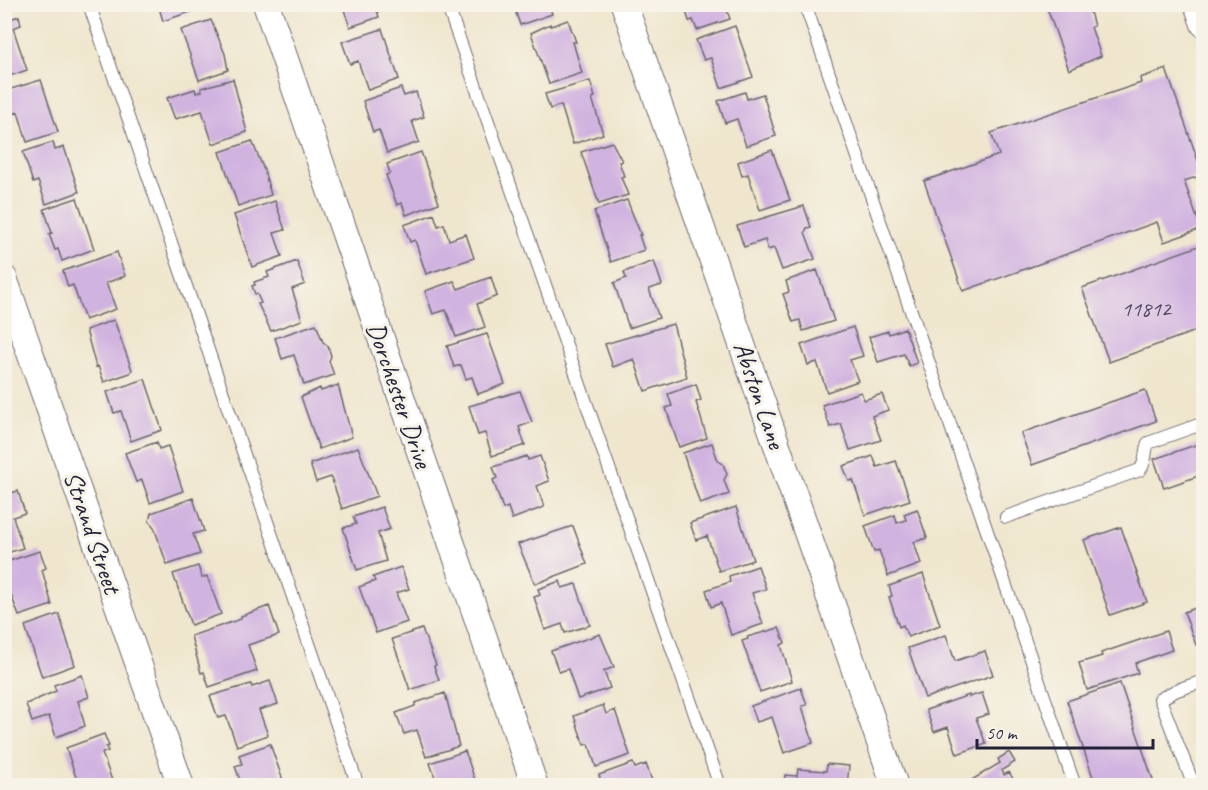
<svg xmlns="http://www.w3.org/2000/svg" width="1208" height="790" font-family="Caveat,sans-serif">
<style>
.building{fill:#d1b3e0}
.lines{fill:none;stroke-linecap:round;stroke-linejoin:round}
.lane-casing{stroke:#6a676e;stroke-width:14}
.street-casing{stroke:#6a676e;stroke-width:28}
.lane{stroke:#fff;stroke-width:12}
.street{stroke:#fff;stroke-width:26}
.labels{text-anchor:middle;stroke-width:6;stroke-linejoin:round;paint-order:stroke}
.number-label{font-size:22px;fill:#4e4664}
.street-label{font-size:26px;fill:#22223b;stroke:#f7f3e8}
</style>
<rect width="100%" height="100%" fill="#f7f3e8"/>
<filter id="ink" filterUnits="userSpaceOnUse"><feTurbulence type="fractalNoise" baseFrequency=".0167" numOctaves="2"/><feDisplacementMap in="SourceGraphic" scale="12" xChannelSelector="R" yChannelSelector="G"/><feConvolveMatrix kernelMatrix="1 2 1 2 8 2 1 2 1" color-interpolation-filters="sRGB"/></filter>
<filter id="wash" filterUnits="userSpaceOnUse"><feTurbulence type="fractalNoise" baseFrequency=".008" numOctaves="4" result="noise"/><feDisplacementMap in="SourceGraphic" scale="24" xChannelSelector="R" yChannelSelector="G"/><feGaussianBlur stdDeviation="1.35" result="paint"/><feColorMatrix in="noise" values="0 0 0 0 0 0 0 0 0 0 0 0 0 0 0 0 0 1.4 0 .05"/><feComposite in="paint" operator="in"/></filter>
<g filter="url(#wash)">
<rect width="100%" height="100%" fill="#efe6cd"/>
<g id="blocks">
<path class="building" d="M158 4H194L196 10 163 21Z
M342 4H375L379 17 350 27Z
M513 4H549L552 14 520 25Z
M684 5H725L730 19 697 30 693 20 689 21Z
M1046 5H1088L1094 26 1091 27 1101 56 1069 70Z
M19 16 21 25 13 28 27 70 4 78V21Z
M211 20 225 54 228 70 199 80 181 30Z
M568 20 576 42H573L582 73 549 84 531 33 550 24 551 26Z
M735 26 753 77 721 88 711 58 704 60 696 40Z
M382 29 399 79 368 90 358 61 350 64 342 42Z
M1166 69 1203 175 1184 181 1201 229 1164 242 1157 222 963 291 924 181 999 155 991 133 1141 83 1140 78Z
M233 79 247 132 213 144 202 111 175 119 167 98 195 89 196 93 202 91 201 88Z
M41 80 58 132 27 142 18 112 7 116 4 108V91Z
M590 81 595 97 592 98 603 134 573 144 561 105 550 109 545 94Z
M401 88 404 96 416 92 424 117 412 121 419 142 387 153 379 130 373 132 363 101Z
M745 92 747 99 763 94 776 136 746 146 737 119 725 123 718 101Z
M252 141 264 170 271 195 238 206 220 152Z
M53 142 55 150 64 147 79 192 46 204 38 181 33 183 23 152Z
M612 142 622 161 619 162 624 176 621 177 628 195 599 204 581 152Z
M772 150 790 200 760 210 748 174 742 176 738 162Z
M421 152 439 203 406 215 402 203 397 205 386 175 390 173 387 164Z
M77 198 94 249 62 261 58 249 55 250 49 234 52 233 44 209Z
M627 200 641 235H639L644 250 611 262 594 211Z
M275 201 285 230 274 233 282 256 252 267 234 215Z
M804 206 811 227 807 228 805 232 815 259 782 270 774 248 768 250 765 240 744 247 737 226Z
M434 214 438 226 444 224 449 240 466 234 474 258 426 274 415 240 410 242 404 225Z
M1204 244V328L1109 362 1082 288Z
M117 252 125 276 106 283 116 309 85 320 73 285 68 287 63 271Z
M297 261 305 284 292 289 302 320 271 331 258 304 261 303 257 294H255L252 286 255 285 254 282 269 277 267 272Z
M654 261 662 285 649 289 659 318 629 328 614 283 626 278 624 272Z
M817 270 834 321 803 331 800 320 793 322 783 294 789 292 786 281Z
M491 277 497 296 477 304 485 327 456 337 446 310 433 314 425 291 454 281 458 289Z
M114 320 132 370 130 373 104 382 98 366 96 367 86 330Z
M316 324 323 342 328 346 331 356 329 361 334 375 304 385 294 355 282 359 275 338Z
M673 324 687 377 645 391 634 359 613 367 605 344Z
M853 327 863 356 850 360 858 381 827 392 817 362 808 365 801 345Z
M905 328 917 363 909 366 904 354 878 362 869 337 888 331 889 334Z
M487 334 505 384 478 394 472 377 466 379 461 365 454 367 447 346Z
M145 379 162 430 131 441 121 411 114 413 107 392Z
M696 384 701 400 696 402 707 438 679 447 666 408 672 406 668 394Z
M338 385 352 437 319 449 301 397 320 388 321 391Z
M1145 390 1156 421 1032 465 1021 433Z
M520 391 532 422 519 427 525 445 492 456 485 433 478 435 469 406Z
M861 392 864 400 882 394 888 410 872 416 881 440 850 450 841 424 830 427 822 405Z
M157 442 159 449 168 446 183 491 150 503 142 480 136 482 125 453Z
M1204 442V474L1164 488 1154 459Z
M712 443 718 461 723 464 727 474 724 480 729 494 700 504 683 453Z
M358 447 377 496 342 509 331 477 316 482 310 464Z
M527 456 528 460 540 456 549 481 537 486 544 507 512 519 508 507 503 509 493 480 497 478 493 467Z
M873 456 877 467 896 461 910 500 865 515 853 480 849 481 843 466Z
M4 470 10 483 4 485Z
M18 491 25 513 13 517 23 548 4 554V495Z
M193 498 204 531 193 534 200 554 167 565 154 527 149 521 151 513Z
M382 507 390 529 378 533 386 561 357 570 343 528 356 524 353 517Z
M736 507 753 560 719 571 707 536 696 540 690 523Z
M917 509 927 538 914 542 921 564 888 576 879 550 874 552 865 526 895 515 897 523 906 520 904 514Z
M573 526 587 564 535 584 518 544Z
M1121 527 1147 602 1110 615 1084 540Z
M40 551 46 568 42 570 52 605 19 616 4 576V565L7 564 6 562Z
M198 566 202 578 207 576 221 614 191 625 173 574Z
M758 566 766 589 752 593 763 624 731 635 721 603 711 607 706 590 730 582 729 576Z
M401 567 409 589 396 593 407 622 376 633 359 587 375 581 373 577Z
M923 574 940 625 908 637 903 625 899 627 889 597 892 596 889 586Z
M560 581 562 588 576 584 590 625 565 633 562 624 545 630 534 597 540 595 538 589Z
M1204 605V642L1196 645 1184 612Z
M269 606 279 635 248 645 257 671 209 687 204 672 201 673 191 636 241 619V616Z
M59 614 75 665 42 677 25 626Z
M779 628 785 643 781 645 792 681 760 692 742 641 748 639 747 637Z
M422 629 436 665 434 666 439 680 410 690 392 639Z
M1166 631 1172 650 1135 663 1138 673 1087 690 1079 663 1102 656 1101 653Z
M600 634 614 667 604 671 610 688 578 699 568 669 559 672 551 651Z
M946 635 955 661 985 651 993 675 925 698 908 648Z
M82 675 89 697 78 701 85 726 56 737 49 716 32 722 26 704 56 691 54 685Z
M270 681 278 704 259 710 268 735 237 746 226 716 218 718 210 696 251 684 252 687Z
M1120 683 1155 786H1096L1067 701Z
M801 688 807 705 802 706 813 743 784 753 772 717 757 722 751 706Z
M445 693 459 746 426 757 417 730 404 734 396 713 415 706V703Z
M982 693 989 714 976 718 986 744 957 754 948 727 934 732 926 710 969 695V697Z
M603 705 606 714 615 710 630 755 596 767 589 744 584 745 574 716Z
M104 734 109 746 106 747 108 751 102 753 114 786H79L66 748Z
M270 744 285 786H242L235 766 242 764 239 755Z
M465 751 477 786H438L430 763Z
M1009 752 1015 762 1002 770 1004 775 1009 772 1017 786H973L970 781 1000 763 998 759Z
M633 763 635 768 646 764 654 786H602L599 775Z
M827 764 849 766 847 786H784L785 775 797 776 798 769 826 771Z"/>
</g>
</g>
<g filter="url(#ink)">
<use href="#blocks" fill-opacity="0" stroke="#6a676e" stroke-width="1.5"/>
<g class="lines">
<g class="lane-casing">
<path id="lane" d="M89 4 358 786
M447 4 720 786
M805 4 1075 786
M1006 517 1140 470C1147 461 1144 453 1148 443L1204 423
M1194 786 1160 699 1177 690 1204 681"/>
</g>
<g class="street-casing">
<path id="street" d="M266 4 535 786
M624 4 895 786
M1197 4 1204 24
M4 278 181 786"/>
</g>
<use href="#lane" class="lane"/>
<use href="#street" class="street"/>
</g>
</g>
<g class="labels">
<g class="number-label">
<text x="1146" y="316">11812</text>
</g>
<g class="street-label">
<text transform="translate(400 395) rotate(71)" y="9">Dorchester Drive</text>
<text transform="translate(760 395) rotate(71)" y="9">Abston Lane</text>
<text transform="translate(93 532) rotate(71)" y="9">Strand Street</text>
</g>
</g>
<rect width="1208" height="790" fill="none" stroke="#f7f3e8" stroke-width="24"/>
<path d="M977 739v9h176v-9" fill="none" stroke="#22223b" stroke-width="3"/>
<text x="986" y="739" font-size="18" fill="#22223b" stroke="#f7f3e8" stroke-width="4.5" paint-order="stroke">50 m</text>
</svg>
